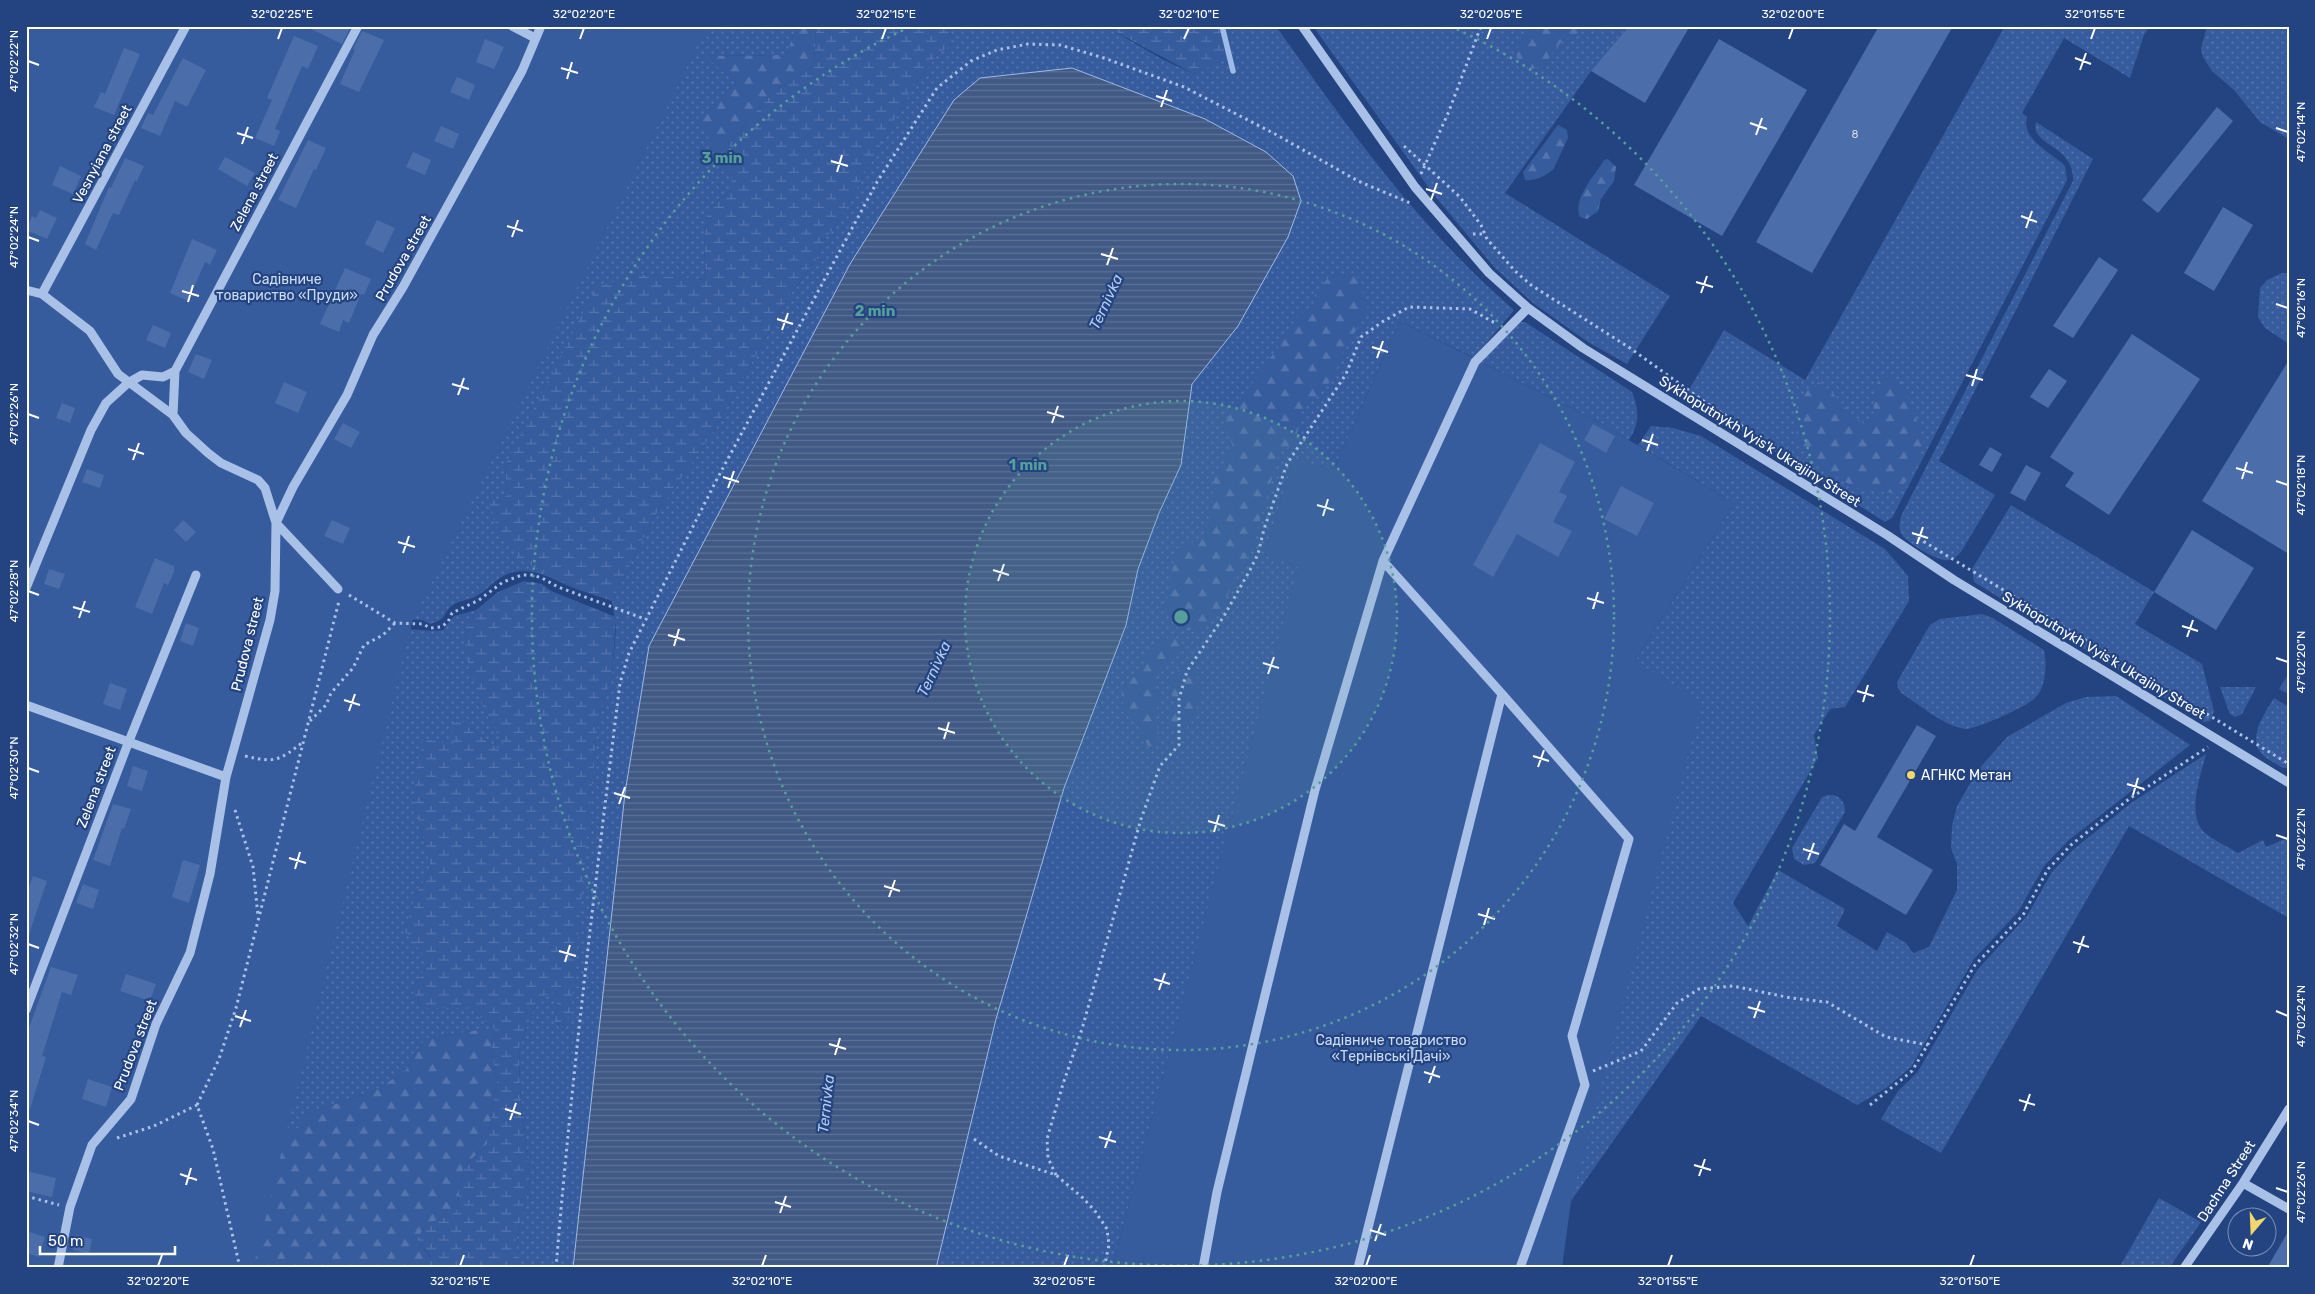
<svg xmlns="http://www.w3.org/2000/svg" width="2315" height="1294" font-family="Rubik,sans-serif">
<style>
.grass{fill:url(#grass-dots)}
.forest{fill:url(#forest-firs)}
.wetland{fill:url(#wetland-marsh)}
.garden{fill:#375c9e}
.water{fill:url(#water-rules);stroke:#9dbae8}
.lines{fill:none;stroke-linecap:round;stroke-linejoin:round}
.stream{stroke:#9dbae8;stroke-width:5.5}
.building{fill:#4b6da9}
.path{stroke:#a9c0e7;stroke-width:3;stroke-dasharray:2.5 4;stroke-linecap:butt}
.minor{stroke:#a9c0e7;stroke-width:9}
.ticks{fill:none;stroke:#fff;stroke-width:2}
.ring{fill:none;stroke:#579f9a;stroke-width:2.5;stroke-dasharray:2.5 5}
.poi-dot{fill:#f2d76c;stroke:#234480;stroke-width:2}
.labels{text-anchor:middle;stroke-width:4.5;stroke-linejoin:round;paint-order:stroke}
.number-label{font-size:11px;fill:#d2daea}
.street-label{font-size:14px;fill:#fff;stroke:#234480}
.park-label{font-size:14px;fill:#cddcf5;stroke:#234480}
.poi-label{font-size:14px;fill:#fff;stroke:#234480;text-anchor:start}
.water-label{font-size:15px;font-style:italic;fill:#b4caef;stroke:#234480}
.centre{fill:#579f9a;stroke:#234480;stroke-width:2.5}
.ring-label{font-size:15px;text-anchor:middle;font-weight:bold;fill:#579f9a;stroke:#234480;stroke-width:4.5;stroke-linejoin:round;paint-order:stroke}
.neatline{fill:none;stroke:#fff;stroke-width:2}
.ticks-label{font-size:12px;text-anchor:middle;fill:#fff}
</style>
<defs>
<pattern id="grass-dots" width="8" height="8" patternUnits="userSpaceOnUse" patternTransform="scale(1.25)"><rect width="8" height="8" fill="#375c9e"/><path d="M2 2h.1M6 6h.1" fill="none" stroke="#5574ad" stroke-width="1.8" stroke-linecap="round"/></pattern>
<pattern id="forest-firs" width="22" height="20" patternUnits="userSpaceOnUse" patternTransform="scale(1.25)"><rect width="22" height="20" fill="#375c9e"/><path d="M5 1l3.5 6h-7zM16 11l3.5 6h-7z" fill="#5574ad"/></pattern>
<pattern id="wetland-marsh" width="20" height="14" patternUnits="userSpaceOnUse" patternTransform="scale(1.25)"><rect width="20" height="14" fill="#375c9e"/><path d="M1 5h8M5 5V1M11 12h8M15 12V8" fill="none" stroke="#5574ad"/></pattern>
<pattern id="water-rules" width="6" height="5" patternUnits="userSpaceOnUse" patternTransform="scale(1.25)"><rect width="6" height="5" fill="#415985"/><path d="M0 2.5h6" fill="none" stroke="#5e7297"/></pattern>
</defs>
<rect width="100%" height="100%" fill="#234480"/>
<path class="grass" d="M559 26H797L786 55 705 56 736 83 699 119 732 181V189L707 210 704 246 706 280 638 274 505 465 507 496 554 576 576 589C551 579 526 561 500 578 492 583 486 591 478 595 471 600 460 600 453 605 442 612 449 619 430 624L423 620 405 619Z
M946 26H1105L1162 59 1194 74 1220 61 1234 26H1276C1347 127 1420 229 1514 310L1474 358 1400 321 1334 469 1293 461 1265 555 1299 566 1112 1268H936L996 1019 1064 788 1126 625 1138 569 1159 513 1181 465 1192 384 1238 326 1266 152 1205 119 1072 68 850 264 649 646 625 793 573 1268H518L516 1240 530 1184 520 1089 519 1048 538 998 556 991 557 1005 554 1022 565 1025 598 720 612 677 616 627 612 601 654 517 714 431 789 296 816 260 823 241 835 227 912 89 937 55 955 42Z
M1313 26H1629L1591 71 1505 193 1670 296 1627 364 1588 342 1533 303 1495 268 1434 195Z
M2005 26H2150L2144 35 2130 78 2064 38 2022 113 2027 117C2021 140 2051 152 2065 166L2067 180 1892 518 1885 522 1686 395 1724 330 1805 380Z
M2207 26H2289V139L2260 122 2234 90 2212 71 2203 57 2201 49Z
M2036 122 2093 159 1939 461 1995 495 1961 552C1957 556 1954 560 1948 560 1938 562 1905 542 1901 533 1898 526 1900 520 1902 514L2073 181C2075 144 2029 146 2036 122Z
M2282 273H2289V344L2265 328 2258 317 2260 288 2267 280Z
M1519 322H1525L1632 392C1639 410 1640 423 1629 440L1599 422 1481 362Z
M1651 426 1673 428 1701 436 1885 549 1908 576 1909 601 1845 707 1830 709 1814 735 1818 758 1733 903 1748 926 1778 870 1845 909 1837 926 1877 951 1887 932 1906 943 1913 953 1929 947 1957 890V864L1951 848 1952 826 1957 806 1978 770 2007 737 2066 703 2086 697 2116 696 2190 745 2069 840 2044 866 2018 912 1974 959 1911 1067 1886 1088 1857 1105 1701 1016 1571 1201 1635 661 1734 503 1638 445Z
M2011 505 2154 592 2135 624 2202 664 2214 711 2210 721 2204 722 1974 582 1972 569Z
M476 610 465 637 484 710 508 752 495 747 461 721 453 744 413 799 431 869 415 896 429 962 412 990 423 1008H470L495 1030H478L425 1039 406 1070 378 1089 307 1114 299 1128 273 1133 396 628C412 629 427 632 443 630L454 616Z
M1982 614 1993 618 2044 650C2047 664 2046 688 2035 698 2028 706 1975 730 1965 729 1942 725 1920 705 1901 693L1898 688 1897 682 1930 625 1940 619Z
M2289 673V694L2279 689Z
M2220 687H2256L2242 714 2235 717 2230 714Z
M2274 698 2289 707V768H2283C2277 764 2269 761 2263 755 2246 738 2265 713 2274 698Z
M2206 754C2201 774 2186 815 2204 832 2213 840 2227 846 2238 853L2263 840 2266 847 2289 837V918L2129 826 1941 1153 1881 1119 1898 1091 1917 1073 1978 969 2027 916 2052 872 2074 849 2131 803Z
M1827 795C1839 794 1845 800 1845 812L1815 863 1804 865 1794 859 1792 848 1822 797Z
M2159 1198 2201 1222 2169 1268H2119Z"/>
<path class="forest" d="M797 26H816L814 66 774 91 730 142 732 181 698 119 736 83 704 56 786 55Z
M1533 26H1591L1561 42 1543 66 1532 69 1521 65 1517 58V48Z
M1558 125 1567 130 1568 138 1554 168C1549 175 1533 182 1525 180L1523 172Z
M1608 159 1616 167 1614 181 1601 199 1598 211 1587 219 1580 217C1572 199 1596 174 1604 160Z
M1356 273 1369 312 1347 343 1333 379 1302 412 1295 443 1279 453 1254 541 1220 610 1199 630H1180L1165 611 1176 549 1203 538 1211 516 1214 478 1233 447 1224 423 1279 346 1299 314 1313 305 1315 295 1331 274Z
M1882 377C1888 377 1896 377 1901 381 1904 385 1923 435 1923 440 1923 459 1909 483 1893 493L1856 488 1816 465 1797 443 1796 427 1800 403 1811 385 1818 382C1834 390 1856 422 1867 425 1881 416 1866 391 1882 377Z
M1169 637 1180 640 1181 653C1163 664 1144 675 1162 698L1153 719 1159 730 1156 748 1151 752 1137 724 1123 707 1121 687 1139 673 1152 647Z
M1182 665 1197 668 1199 698 1195 718 1180 735 1171 728V713L1175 707 1169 682Z
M478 1030H495L491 1049 497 1081 487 1144 464 1167 456 1212 426 1225 417 1240 431 1258 420 1268H252L273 1133 298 1128 307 1114 378 1089 406 1070 425 1039Z"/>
<path class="wetland" d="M816 26H946L955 42 937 55 912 89 835 227 823 241 816 260 789 296 714 431 654 517 612 601 576 589 520 559 498 531 489 502 507 496 505 465 596 287 638 274 706 280 704 246 707 210 732 189 730 142 774 91 814 66Z
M1105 26H1234L1220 61 1194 74Z
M524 581 542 584 551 591 616 617 612 677 598 720 571 1011 565 1025 554 1022 557 1005 556 992 538 998 519 1048 520 1089 530 1184 516 1240 519 1267 420 1268 431 1257 417 1240 426 1225 456 1212 464 1167 487 1144 497 1081 491 1049 495 1030 470 1008H423L412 990 429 962 405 931 415 896 431 869 413 799 423 739 453 744 451 724 461 721 495 747 507 751 484 710 469 669 465 637 476 610 498 592Z"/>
<path class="garden" d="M26 26H707L412 622 253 1268H26Z
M1400 321 1599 422 1734 503 1635 661 1702 702 1571 1201 1562 1268H1112L1298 567 1265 555 1293 460 1334 469Z"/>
<path class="water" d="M1072 68 1205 119 1266 152 1293 176 1301 201 1288 237 1238 326 1192 384 1181 465 1159 513 1138 569 1126 625 1064 788 996 1019 936 1268H573L625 793 649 646 850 264 954 100 980 78Z"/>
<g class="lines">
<path class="stream" d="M1222 26 1233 71"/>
</g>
<path class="building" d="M305 26H351L342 44Z
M1629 26H1690L1645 103 1591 71Z
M1879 26H1953L1812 273 1756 242Z
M362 31 384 40 359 92 340 84 355 50 353 49Z
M294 36 318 46 308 69 302 66 275 129 280 131 274 146 255 138 272 100 267 98Z
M485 39 504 47 494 69 476 62Z
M1719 39 1807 90 1722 236 1634 185Z
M124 48 140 54 114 115 94 107 101 92 105 94Z
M183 58 206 70 187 107 175 101 160 136 141 128 148 113 153 115Z
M457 77 475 85 469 100 450 92Z
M2217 107 2233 121 2158 213 2142 200Z
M441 126 459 134 453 149 434 141Z
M308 140 326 148 316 170 314 169 296 208 278 200Z
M413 152 431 160 425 175 406 167Z
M225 157 255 173 247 186 218 169Z
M125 158 144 166 137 181 135 180 119 215 113 213 96 250 85 244 109 187 111 188Z
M60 166 81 176 73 194 52 185Z
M2223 207 2253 225 2214 291 2184 273Z
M40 210 57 218 47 239 26 230 32 216 36 218Z
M377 220 395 228 383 253 365 244Z
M192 239 217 250 210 265 205 262 188 301 170 293Z
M2099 257 2118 270 2073 338 2053 326Z
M345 268 371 279 364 295 361 294 349 323 343 320 339 332 320 324Z
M153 325 171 333 165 348 146 340Z
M2132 334 2200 379 2109 515 2065 486 2074 473 2050 457Z
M196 354 212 360 204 379 188 372Z
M2289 360V554L2202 501Z
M2049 369 2067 381 2048 408 2030 397Z
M284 382 307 392 298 413 275 403Z
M62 403 75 408 70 423 56 418Z
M343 423 360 432 351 448 334 439Z
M1593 424 1615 436 1606 453 1584 440Z
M1540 443 1575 462 1559 492 1567 496 1553 522 1572 531 1558 557 1517 534 1493 577 1473 565Z
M1990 447 2002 454 1992 472 1979 465Z
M2026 465 2041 473 2025 501 2010 493Z
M87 469 104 475 100 488 82 482Z
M1621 486 1654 503 1637 536 1604 519Z
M183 520 196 532 186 542 174 530Z
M332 520 350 528 343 544 324 536Z
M2192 530 2254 568 2216 630 2154 592Z
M155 558 174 566V572L168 585 164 583 152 614 135 607Z
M49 569 65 574 59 589 44 584Z
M186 623 199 628 193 646 180 641Z
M110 683 127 689 120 710 103 704Z
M1917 725 1936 736 1877 837 1933 870 1906 915 1820 865 1844 824 1855 831Z
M133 766 148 771 142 791 127 786Z
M113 804 131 809 124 829 122 828 110 866 93 860Z
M183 860 200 865 189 903 172 897Z
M33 876 47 881 29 934H26V895Z
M83 884 99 890 93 909 76 903Z
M51 967 78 975 71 995 62 992 42 1056 46 1057 30 1109 26 1108V1036Z
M126 974 156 984 150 1001 120 991Z
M88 1079 112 1087 106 1107 82 1099Z
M26 1171 56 1178 52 1197 26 1191Z
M2289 1230V1268H2267Z
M26 1231 45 1237 39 1257 26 1253Z
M76 1235 92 1239 89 1254 73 1250Z"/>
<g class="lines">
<path class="path" d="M1404 146 1460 197 1481 225 1487 239 1515 271 1531 285 1630 348 1705 402 1818 475
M1421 174 1449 111 1481 26
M1473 234H1483
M1918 538 2289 764
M349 595 395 623 423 624 430 628 441 627 448 622 452 613 479 600 503 582 522 575H532L542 578 558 587 645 619
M310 721 326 705 331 693 353 668 364 645 383 635 395 623
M245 756C275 763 279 761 303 742
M235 810 253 867 258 916
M1593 1071 1641 1051 1677 1003 1699 989 1733 986 1791 998 1827 1002 1886 1037 1928 1045
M1870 1105 1912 1071 1975 965 2023 915 2048 869 2071 845 2129 799 2208 747
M117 1138 154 1126 197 1105
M974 1139 999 1156 1056 1175 1083 1198 1095 1211 1107 1229 1109 1245 1104 1268
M1056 1175 1048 1158 1047 1139 1063 1084 1082 1029 1141 819 1160 766 1179 745V699L1187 671 1224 616 1250 570 1258 554 1264 529 1287 464 1346 374 1361 337 1382 322 1409 307 1470 309 1495 323
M26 1196 59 1205
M240 1268 213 1149 197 1105 219 1059 236 1008 339 601
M556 1268C572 1072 596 877 620 683L629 653 717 479 877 182 937 88 971 61 997 50 1028 44 1060 45 1104 58 1184 87 1275 134 1358 181 1410 203"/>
<path class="minor" d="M512 26 535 38
M1302 26 1415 187 1489 273 1528 308 1583 348 1887 535 1954 580 2289 783
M26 290 42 294 90 331 118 374 173 415 186 433 208 453 221 463 258 480 265 488 276 523 338 589
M42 294 186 26
M175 371 358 26
M26 588 91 430 106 403 128 383 142 375 163 377 175 371 173 415
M1502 694 1629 839 1572 1036 1585 1085 1520 1268
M26 705 226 777
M26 1010 129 741 196 575
M2243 1183 2289 1209
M58 1268 70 1207 92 1145 131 1099 156 1024 190 953 210 874 226 777 270 620 275 591 276 523 293 487 347 395 373 335 403 287 522 71 541 26
M1203 1268 1217 1192 1315 790 1383 561 1475 362 1528 308
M1358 1268 1502 694 1383 561
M2184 1268 2243 1183 2289 1109"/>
</g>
<path class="ticks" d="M278 39 282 28M580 39 584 28M882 39 886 28M1184 39 1189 28M1487 39 1491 28M1789 39 1793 28M2091 39 2095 28M2075 58 2091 64M28 61 39 65M561 68 578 73M2080 70 2086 53M567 79 572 62M1156 96 1172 101M1161 107 1167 90M1750 123 1767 129M2276 128 2288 132M237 133 253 138M1756 135 1762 118M242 144 248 127M831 161 848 166M837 172 842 155M1426 189 1442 194M1431 200 1437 183M2021 216 2037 222M507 226 523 231M2026 228 2032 211M28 237 39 241M512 237 518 220M1101 254 1118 259M1107 265 1113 248M1696 282 1713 287M182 291 199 296M1701 293 1707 276M188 302 193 285M2276 304 2288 308M777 319 793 324M782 330 788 313M1372 347 1388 352M1377 358 1383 341M1966 375 1983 380M452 384 469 389M1972 386 1977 369M458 395 464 378M1047 412 1064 417M28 414 39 418M1052 423 1058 406M1642 440 1658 445M128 449 144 454M1647 451 1653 434M133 460 139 443M2236 468 2253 473M723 477 739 482M2242 479 2247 462M2276 481 2288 485M728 488 734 471M1317 505 1334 510M1323 516 1328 499M1912 533 1928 538M398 542 415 547M1917 544 1923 527M403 553 409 536M993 570 1009 575M998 581 1004 564M28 591 39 595M1587 598 1604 603M73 607 90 612M1593 609 1598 592M79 618 85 601M2182 626 2198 631M668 635 685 640M2187 637 2193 620M674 646 679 629M2276 658 2288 662M1263 663 1279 668M1268 674 1274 657M1857 691 1874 696M344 700 360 705M1863 702 1868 685M349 711 355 694M938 728 955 733M944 739 949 722M1533 756 1549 761M1538 767 1544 750M28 768 39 772M2127 784 2144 789M614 793 630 798M2133 795 2138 778M619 804 625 787M1208 821 1225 826M1214 832 1219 815M2276 835 2288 839M1803 849 1819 854M289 858 306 863M1808 860 1814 843M295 869 300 852M884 886 900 891M889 897 895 880M1478 914 1495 919M1484 925 1489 908M2073 942 2089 947M28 944 39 948M559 951 576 956M2078 953 2084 936M565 962 570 945M1154 979 1170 984M1159 990 1165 973M1748 1007 1765 1012M2276 1011 2288 1016M235 1016 251 1021M1754 1018 1760 1001M240 1027 246 1010M829 1044 846 1049M835 1055 840 1038M1424 1072 1440 1077M1429 1083 1435 1066M2019 1100 2035 1105M505 1109 521 1114M2024 1111 2030 1094M510 1120 516 1103M28 1121 39 1125M1099 1137 1116 1142M1105 1148 1111 1131M1694 1165 1711 1170M180 1174 197 1180M1699 1176 1705 1159M186 1185 191 1168M2276 1188 2288 1192M775 1202 791 1207M780 1213 786 1196M1370 1230 1386 1235M1375 1241 1381 1224M158 1266 162 1255M460 1266 464 1255M762 1266 766 1255M1064 1266 1068 1255M1366 1266 1370 1255M1668 1266 1672 1255M1970 1266 1974 1255"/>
<circle cx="1181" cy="617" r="216" fill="#579f9a" fill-opacity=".12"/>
<g class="ring">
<circle cx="1181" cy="617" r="216"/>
<circle cx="1181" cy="617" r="433"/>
<path d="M1450 26A649 649 0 1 1 912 26"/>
</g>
<circle class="poi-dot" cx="1911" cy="775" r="5"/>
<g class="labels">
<g class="number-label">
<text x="1855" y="138">8</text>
</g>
<g class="street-label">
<text transform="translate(102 154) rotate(-62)" y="5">Vesnyiana street</text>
<text transform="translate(254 192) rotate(-62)" y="5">Zelena street</text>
<text transform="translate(403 258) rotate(-60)" y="5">Prudova street</text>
<text transform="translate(1760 441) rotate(32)" y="5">Sykhoputnykh Vyis'k Ukrajiny Street</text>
<text transform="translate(247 644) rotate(-76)" y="5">Prudova street</text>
<text transform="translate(2104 655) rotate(31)" y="5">Sykhoputnykh Vyis'k Ukrajiny Street</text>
<text transform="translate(96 787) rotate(-69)" y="5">Zelena street</text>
<text transform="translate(135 1045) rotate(-69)" y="5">Prudova street</text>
<text transform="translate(2226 1181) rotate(-57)" y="5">Dachna Street</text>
</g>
<g class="park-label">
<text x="287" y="284">Садівниче<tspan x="287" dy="16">товариство «Пруди»</tspan></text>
<text x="1391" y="1045">Садівниче товариство<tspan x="1391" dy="16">«Тернівські Дачі»</tspan></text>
</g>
<g class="poi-label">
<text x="1921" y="780">АГНКС Метан</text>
</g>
<g class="water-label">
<text transform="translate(1106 302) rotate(-65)" y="5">Ternivka</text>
<text transform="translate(934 669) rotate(-65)" y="5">Ternivka</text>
<text transform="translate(826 1104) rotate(-84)" y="5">Ternivka</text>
</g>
</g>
<circle cx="1181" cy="617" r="8" class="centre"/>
<g class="ring-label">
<text x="722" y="163">3 min</text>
<text x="875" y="316">2 min</text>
<text x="1028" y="470">1 min</text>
</g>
<rect width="2315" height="1294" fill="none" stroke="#234480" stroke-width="55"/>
<g transform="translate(2252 1232) rotate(199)"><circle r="24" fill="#234480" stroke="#7b8fb3"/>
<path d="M0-4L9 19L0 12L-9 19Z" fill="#f2d76c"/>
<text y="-8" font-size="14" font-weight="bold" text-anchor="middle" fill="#ffffff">N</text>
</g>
<path d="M40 1246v8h135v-8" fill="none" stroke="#ffffff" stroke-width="2.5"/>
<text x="48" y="1246" font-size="15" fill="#ffffff" stroke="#234480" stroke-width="4" paint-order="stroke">50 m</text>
<rect x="28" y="28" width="2260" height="1238" class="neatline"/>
<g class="ticks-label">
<text x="282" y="18">32°02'25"E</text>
<text x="584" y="18">32°02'20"E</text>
<text x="886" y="18">32°02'15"E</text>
<text x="1189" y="18">32°02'10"E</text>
<text x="1491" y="18">32°02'05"E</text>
<text x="1793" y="18">32°02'00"E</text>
<text x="2095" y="18">32°01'55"E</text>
<text transform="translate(14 61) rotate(-90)" y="4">47°02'22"N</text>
<text transform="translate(2301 132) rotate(-90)" y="4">47°02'14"N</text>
<text transform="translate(14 237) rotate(-90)" y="4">47°02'24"N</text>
<text transform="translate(2301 308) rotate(-90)" y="4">47°02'16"N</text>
<text transform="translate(14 414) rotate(-90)" y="4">47°02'26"N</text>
<text transform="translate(2301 485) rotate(-90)" y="4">47°02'18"N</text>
<text transform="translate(14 591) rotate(-90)" y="4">47°02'28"N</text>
<text transform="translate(2301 662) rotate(-90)" y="4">47°02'20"N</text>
<text transform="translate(14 768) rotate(-90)" y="4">47°02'30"N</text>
<text transform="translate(2301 839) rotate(-90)" y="4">47°02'22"N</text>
<text transform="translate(14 944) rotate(-90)" y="4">47°02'32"N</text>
<text transform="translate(2301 1016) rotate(-90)" y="4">47°02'24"N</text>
<text transform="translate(14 1121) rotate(-90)" y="4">47°02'34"N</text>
<text transform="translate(2301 1192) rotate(-90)" y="4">47°02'26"N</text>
<text x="158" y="1285">32°02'20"E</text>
<text x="460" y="1285">32°02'15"E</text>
<text x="762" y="1285">32°02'10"E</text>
<text x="1064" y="1285">32°02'05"E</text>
<text x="1366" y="1285">32°02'00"E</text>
<text x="1668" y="1285">32°01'55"E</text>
<text x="1970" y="1285">32°01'50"E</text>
</g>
</svg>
